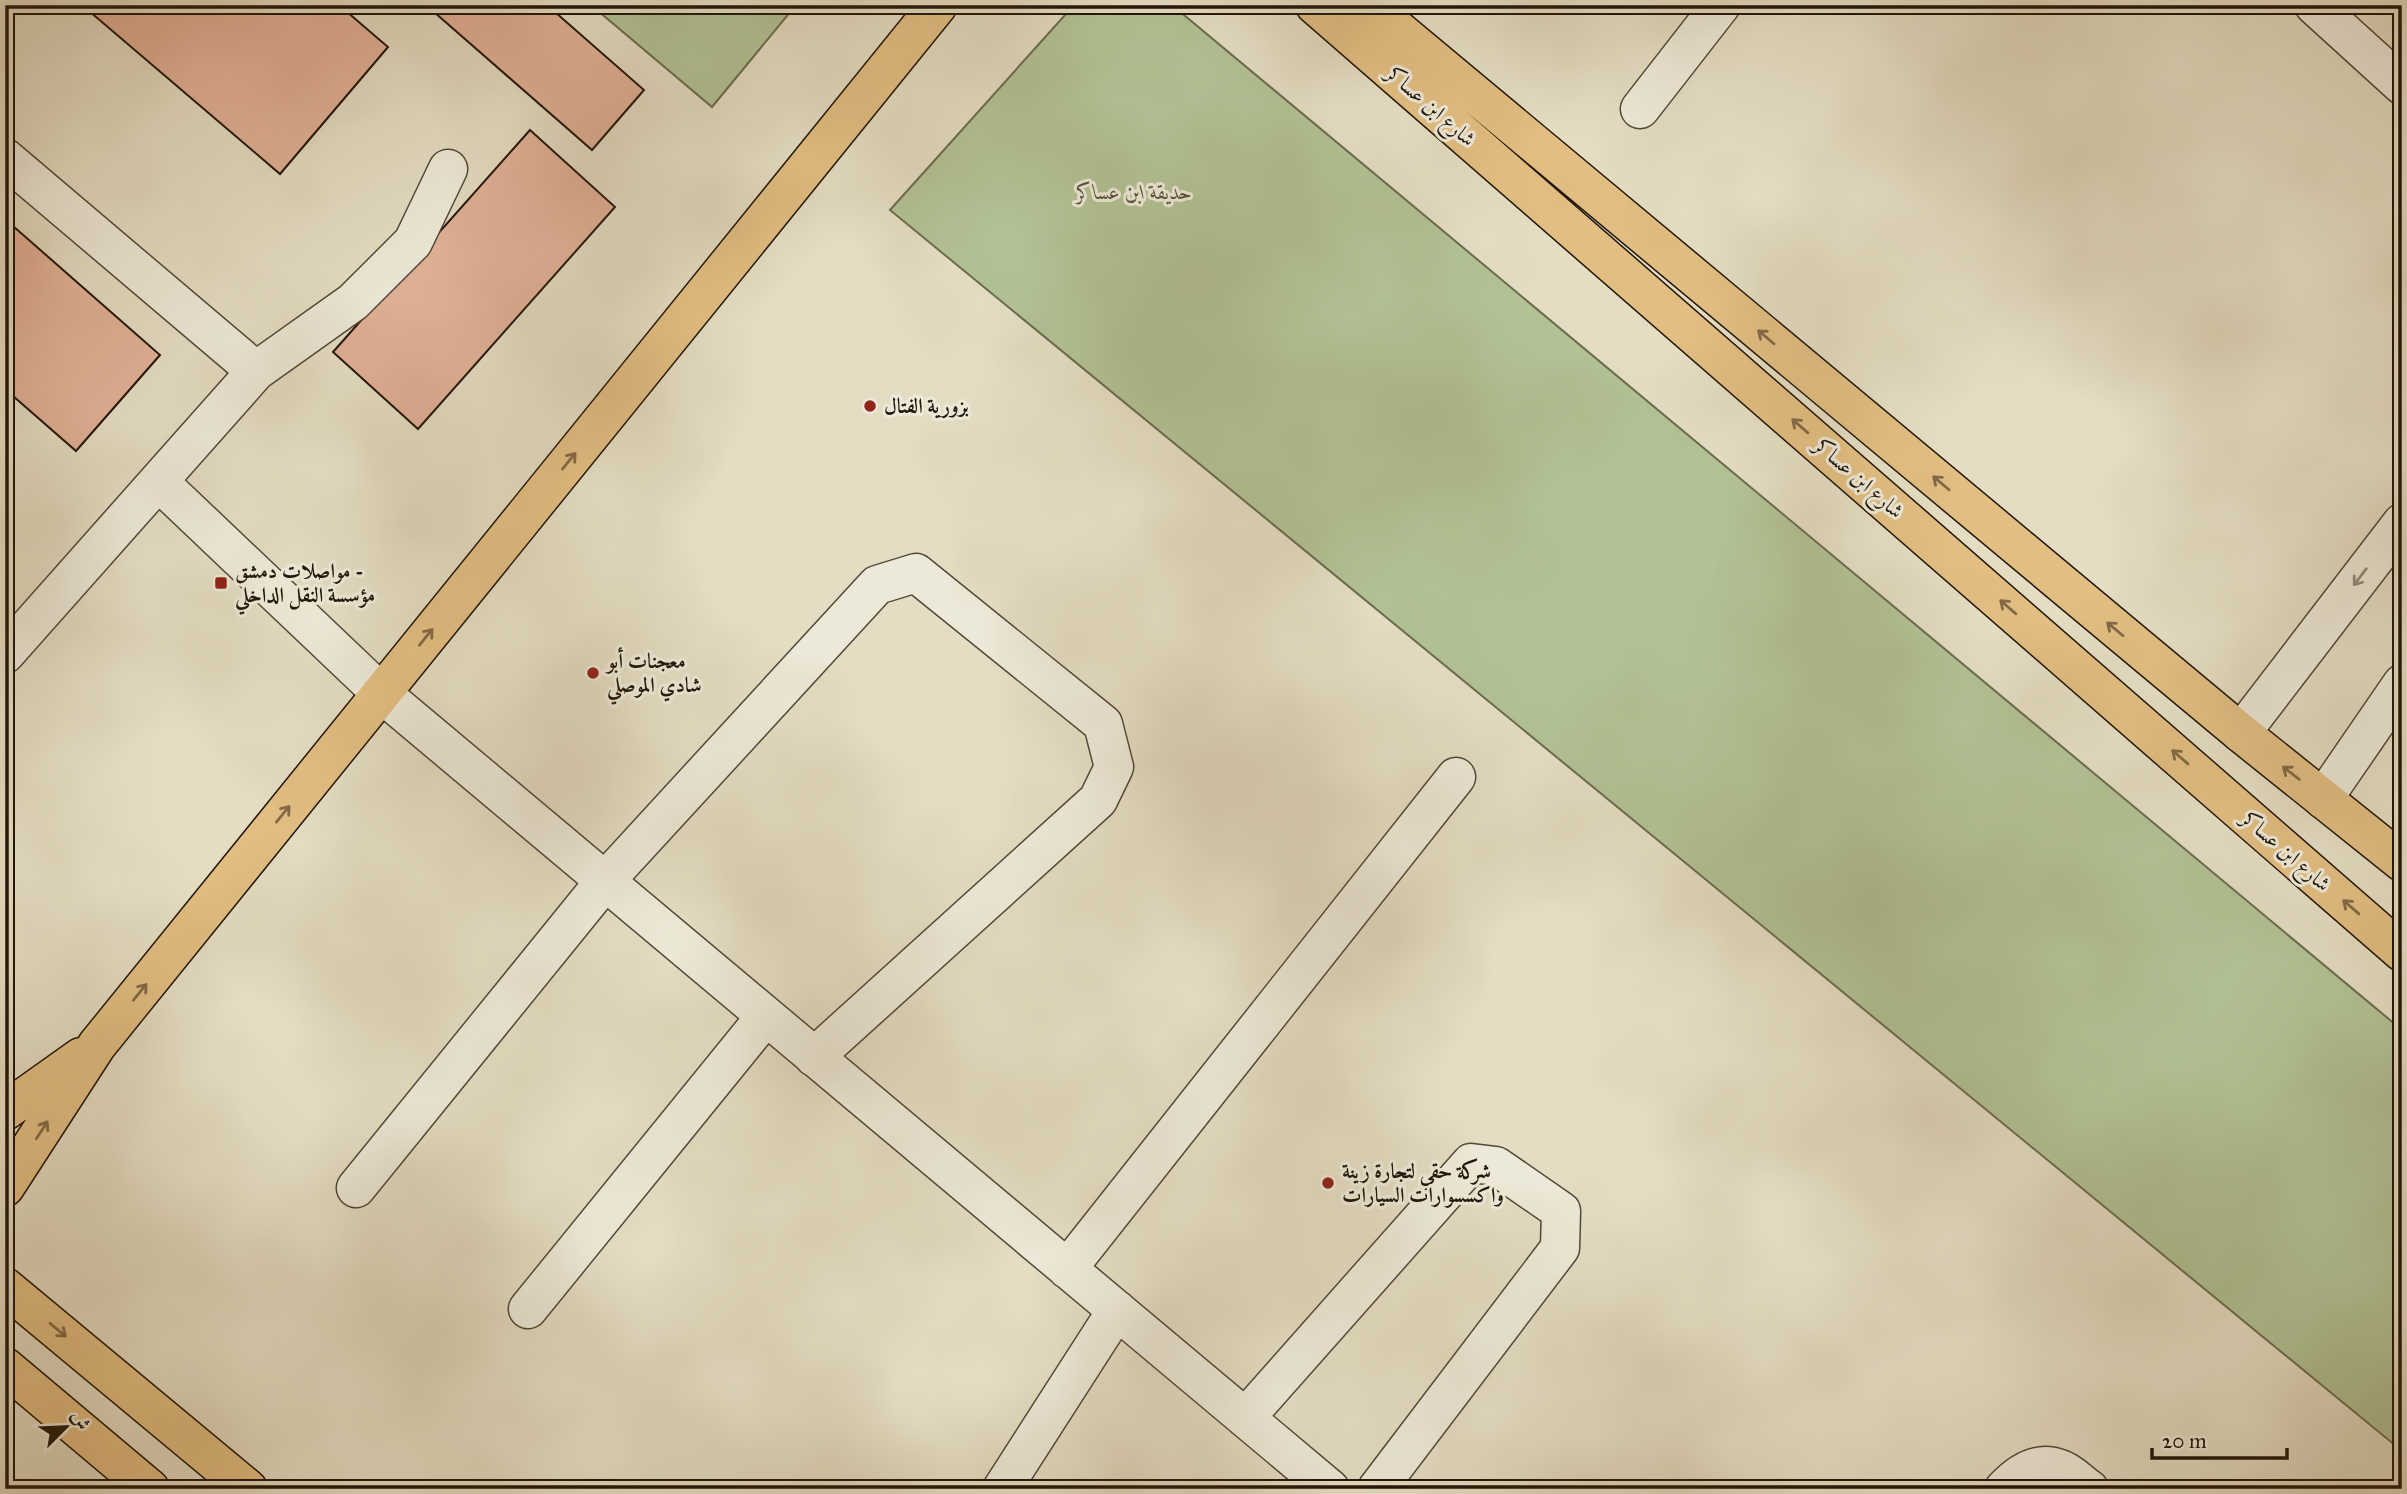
<svg xmlns="http://www.w3.org/2000/svg" width="2407" height="1494" font-family="'IM FELL Great Primer',Amiri,serif">
<style>
.green{fill:#b2c295;stroke:#6a6c4f;stroke-width:2}
.building{fill:#e1b197;stroke:#211609;stroke-width:2}
.lines{fill:none;stroke-linecap:round;stroke-linejoin:round}
.minor-casing{stroke:#524838;stroke-width:41}
.major-casing{stroke:#211609;stroke-width:41}
.minor{stroke:#ede9d8;stroke-width:38}
.major{stroke:#e2be82;stroke-width:38}
.oneway{stroke:#826a46}
.oneway2{stroke:#918a7b}
.poi-dot{fill:#8f2418;stroke:#ede9d8;stroke-width:2.5}
.labels{text-anchor:middle;stroke-width:6;stroke-linejoin:round;paint-order:stroke}
.street-label{font-size:21px;fill:#211609;stroke:#ede9d8}
.park-label{font-size:21px;font-style:italic;fill:#54523a;stroke:#ede9d8}
.poi-label{font-size:21px;font-weight:bold;fill:#211609;stroke:#ede9d8;text-anchor:start}
</style>
<rect width="100%" height="100%" fill="#e4ddc3"/>
<filter id="stains"><feTurbulence type="fractalNoise" baseFrequency=".00286" numOctaves="4"/><feColorMatrix values="0 0 0 0 .2 0 0 0 0 .09 0 0 0 0 .02 0 0 0 .5 -.17"/></filter>
<radialGradient id="worn" r=".72"><stop offset=".6" stop-color="#630" stop-opacity="0"/><stop offset="1" stop-color="#630" stop-opacity=".3"/></radialGradient>
<path class="green" d="M591 5H796L712 107Z
M1074 5H1172L2402 1030V1451L890 210Z"/>
<path class="building" d="M82 5H339L388 47 280 174Z
M426 5H547L644 90 592 150Z
M530 130 615 207 418 429 333 352Z
M5 219 160 355 76 451 5 389Z
M5 1473 19 1485 16 1489H5Z"/>
<g class="lines">
<g class="minor-casing">
<path id="minor" d="M2314 5 2402 85
M1640 109 1721 5
M5 158 256 371 353 302 413 242 448 169
M159 482 381 693 1330 1489
M5 654 256 371
M2241 733 2402 523
M2323 799 2402 684
M356 1188 605 881 877 585 916 573 1103 724 1114 767 1098 800 814 1057
M1067 1269 1456 777
M528 1309 766 1016
M1245 1418 1471 1163 1496 1166 1561 1211 1560 1248 1377 1489
M1002 1489 1117 1310
M2004 1489C2019 1473 2037 1460 2060 1469 2070 1472 2080 1483 2089 1489"/>
</g>
<g class="major-casing">
<path id="major" d="M1315 5 2402 952
M1368 5 2241 733 2402 862
M5 1111 81 1057
M5 1187 97 1045 938 5
M5 1287 248 1489
M5 1367 150 1489"/>
</g>
<use href="#minor" class="minor"/>
<use href="#major" class="major"/>
</g>
<defs><path id="oneway-shaft" d="M-6 0H5M1.5-3L5.5 0L1.5 3" fill="none" stroke-width="1.6" stroke-linecap="round" stroke-linejoin="round" transform="scale(1.75)"/></defs>
<g class="oneway">
<use href="#oneway-shaft" transform="translate(1766 337) rotate(-140)"/>
<use href="#oneway-shaft" transform="translate(1800 426) rotate(-139)"/>
<use href="#oneway-shaft" transform="translate(569 461) rotate(-51)"/>
<use href="#oneway-shaft" transform="translate(1941 483) rotate(-140)"/>
<use href="#oneway-shaft" transform="translate(2008 607) rotate(-139)"/>
<use href="#oneway-shaft" transform="translate(2115 629) rotate(-140)"/>
<use href="#oneway-shaft" transform="translate(426 637) rotate(-51)"/>
<use href="#oneway-shaft" transform="translate(2180 757) rotate(-139)"/>
<use href="#oneway-shaft" transform="translate(2291 773) rotate(-142)"/>
<use href="#oneway-shaft" transform="translate(283 814) rotate(-51)"/>
<use href="#oneway-shaft" transform="translate(2351 907) rotate(-139)"/>
<use href="#oneway-shaft" transform="translate(140 992) rotate(-51)"/>
<use href="#oneway-shaft" transform="translate(42 1130) rotate(-57)"/>
<use href="#oneway-shaft" transform="translate(58 1330) rotate(40)"/>
</g>
<use class="oneway2" href="#oneway-shaft" transform="translate(2360 577) rotate(127)"/>
<g class="poi-dot">
<circle cx="870" cy="406" r="7"/>
<rect x="214" y="576" width="14" height="14" rx="3.5"/>
<circle cx="593" cy="673" r="7"/>
<circle cx="1328" cy="1183" r="7"/>
</g>
<g class="labels">
<g class="street-label">
<text transform="translate(1431 106) rotate(41)" y="7">شارع ابن عساكر</text>
<text transform="translate(1859 478) rotate(41)" y="7">شارع ابن عساكر</text>
<text transform="translate(2286 851) rotate(41)" y="7">شارع ابن عساكر</text>
</g>
<g class="park-label">
<text x="1134" y="199">حديقة ابن عساكر</text>
</g>
<g class="poi-label">
<text x="884" y="413">بزورية الفتال</text>
<text x="235" y="578">مواصلات دمشق -<tspan x="235" dy="24">مؤسسة النقل الداخلي</tspan></text>
<text x="607" y="668">معجنات أبو<tspan x="607" dy="24">شادي الموصلي</tspan></text>
<text x="1342" y="1178">شركة حقي لتجارة زينة<tspan x="1342" dy="24">واكسسوارات السيارات</tspan></text>
</g>
</g>
<rect width="2407" height="1494" fill="none" stroke="#e4ddc3" stroke-width="28"/>
<rect x="7" y="7" width="2393" height="1480" fill="none" stroke="#211609" stroke-width="3.5"/>
<rect x="14" y="14" width="2379" height="1466" fill="none" stroke="#211609" stroke-width="2"/>
<g transform="translate(66 1427) rotate(66)" stroke="#ede9d8" stroke-width="5" paint-order="stroke">
<path d="M0-5L12 26L0 18L-12 26Z" fill="#211609"/>
<text y="-10" font-size="19" font-weight="bold" text-anchor="middle" fill="#211609">ش</text>
</g>
<path d="M2152 1448v10h135v-10" fill="none" stroke="#211609" stroke-width="3.5"/>
<text x="2162" y="1448" font-size="21" fill="#211609" stroke="#ede9d8" stroke-width="5" paint-order="stroke">20 m</text>
<rect width="100%" height="100%" filter="url(#stains)"/>
<rect width="100%" height="100%" fill="url(#worn)"/>
</svg>
